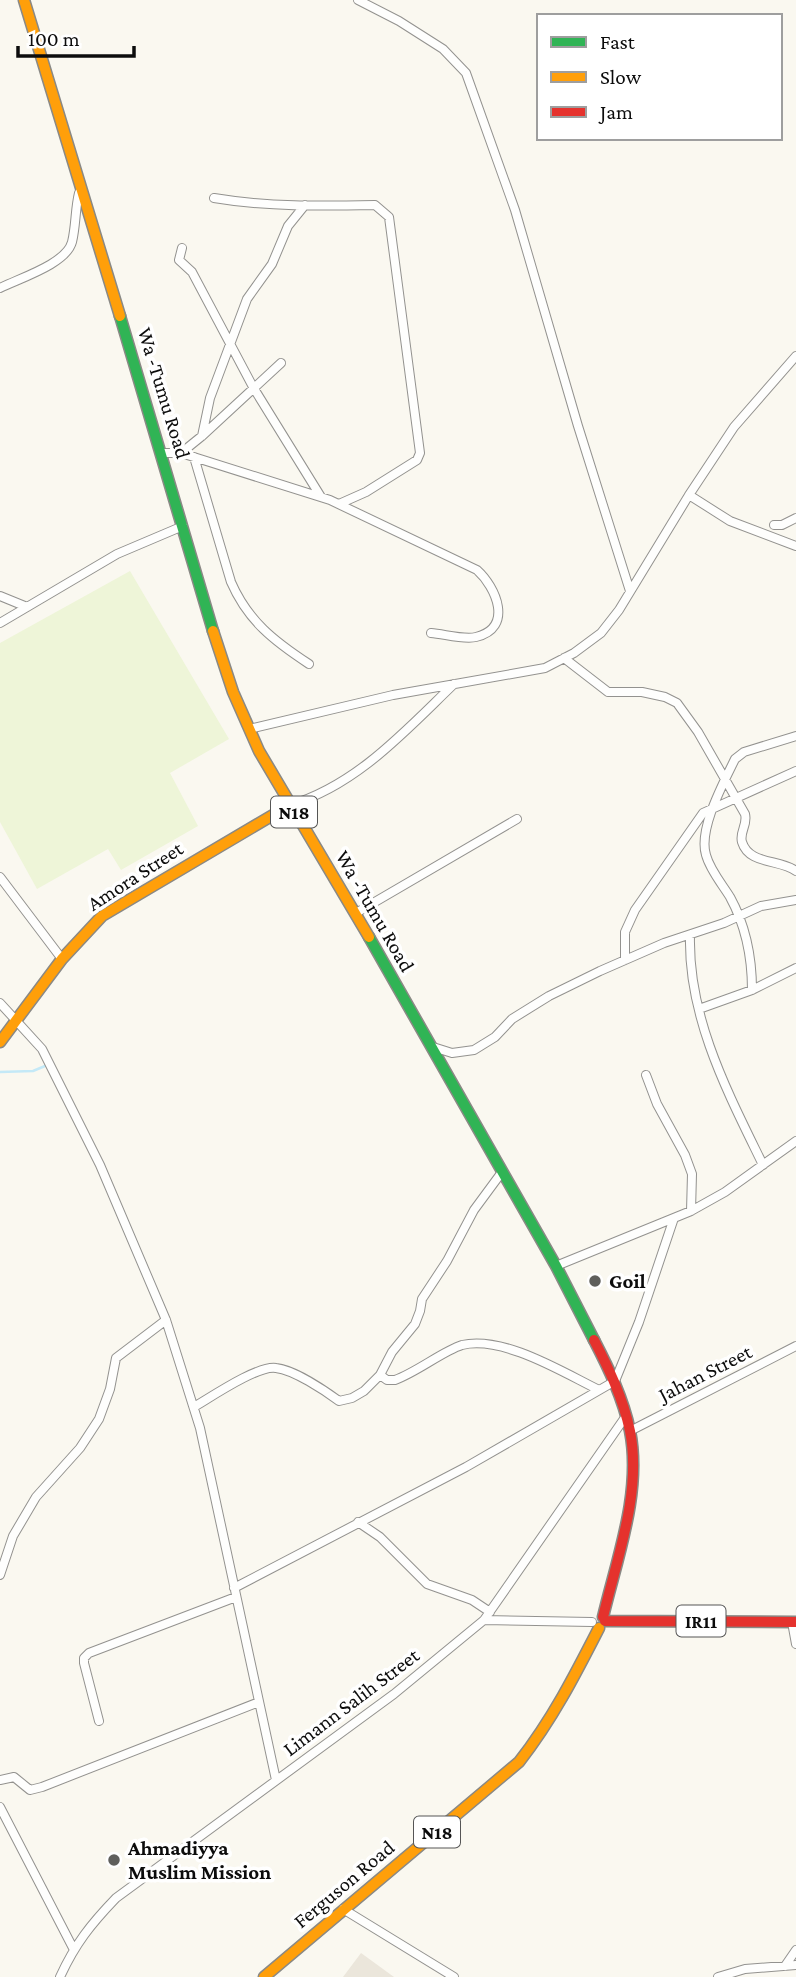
<svg xmlns="http://www.w3.org/2000/svg" width="796" height="1977" font-family="'Crimson Pro',serif">
<style>
.pitch{fill:#eef5d8}
.plaza{fill:#ebe6db}
.lines{fill:none;stroke-linecap:round;stroke-linejoin:round}
.stream{stroke:#c4e9f7;stroke-width:2.5}
.street-casing{stroke:#93928f;stroke-width:10}
.fast-casing{stroke:#8a8985;stroke-width:13}
.slow-casing{stroke:#8a8985;stroke-width:13}
.jam-casing{stroke:#8a8985;stroke-width:13}
.street{stroke:#fefefd;stroke-width:8}
.fast{stroke:#30b455;stroke-width:10}
.slow{stroke:#ff9f0a;stroke-width:10}
.jam{stroke:#e5322d;stroke-width:10}
.poi-dot{fill:#5f5f5c;stroke:#fff;stroke-width:2.5}
.labels{text-anchor:middle;stroke-width:7;stroke-linejoin:round;paint-order:stroke}
.shield{fill:#fff;stroke:#555;stroke-width:2}
.shield-label{font-size:19px;font-weight:bold;fill:#0c0c0c}
.street-label{font-size:21px;fill:#0c0c0c;stroke:#fff}
.poi-label{font-size:21px;font-weight:bold;fill:#0c0c0c;stroke:#fff;text-anchor:start}
</style>
<rect width="100%" height="100%" fill="#faf8f0"/>
<path class="pitch" d="M130 571 229 739 170 773 198 826 121 870 108 849 37 889 0 822V643Z"/>
<path class="plaza" d="M361 1953 394 1977H343Z"/>
<g class="lines">
<path class="stream" d="M0 1072 33 1071 45 1066"/>
<g class="street-casing">
<path id="street" d="M358 0 399 21 443 49 466 73 515 210 578 426 630 591
M214 198C267 207 321 206 375 205L389 217 420 453 417 460 366 492 339 504
M182 248 179 260 192 272 253 387 321 497
M0 288C20 278 66 264 72 242 76 226 75 209 79 193
M202 436 210 398 247 299 272 264 288 226 305 205
M162 453H181L330 500 477 570C496 587 514 628 476 637 464 640 444 634 431 633
M181 453 202 436 281 363
M194 457 231 582C248 621 274 641 309 664
M689 495 730 521 796 546
M774 525H782L796 518
M0 596 27 607
M0 623 117 554 183 526
M564 658 608 692H642L665 697 677 703 698 732 745 814C748 825 739 832 742 842 749 865 780 859 796 871
M249 729 393 695 545 668 574 653 601 633 619 610 689 495 734 427 796 356
M290 805C357 785 405 731 454 684
M0 877 62 959
M356 913 517 819
M690 936C688 1018 728 1093 763 1165
M625 960V932L635 910 703 813 796 771
M752 990C752 958 746 926 730 897 722 884 710 870 706 855 698 829 724 782 735 759L744 752 796 736
M0 1003 42 1049 100 1165 166 1320 200 1428 276 1780
M699 1009 752 990 796 968
M433 1047 452 1053 474 1050 495 1037 512 1019 549 996 600 971 664 943 724 923 761 906 796 900
M646 1075 657 1104 685 1155 692 1174 691 1211
M556 1266 691 1211 725 1192 796 1141
M380 1375 387 1380H395C417 1372 443 1351 462 1345 503 1335 564 1373 599 1390
M194 1407C211 1397 258 1365 276 1368 294 1370 324 1390 339 1401L352 1398 364 1391 380 1375 392 1352 415 1324 420 1311 422 1299 447 1261 474 1210 502 1172
M630 1431 796 1346
M358 1522 380 1537 427 1584 472 1600 490 1612
M0 1575 13 1536 36 1497 80 1448 99 1419 110 1389 116 1358 166 1320
M234 1588 466 1467 615 1381 639 1322 674 1218
M484 1620 592 1622
M792 1622 796 1644
M99 1721 84 1663V1658L89 1653 236 1597
M0 1780 14 1777 30 1790 42 1787 259 1702
M0 1807 73 1948
M343 1909 454 1977
M785 1966 796 1950
M60 1977C75 1944 91 1924 116 1898L394 1694 484 1620 626 1416
M718 1977 745 1969 796 1965"/>
</g>
<g class="fast-casing">
<path id="fast" d="M120 316 213 631
M369 937 556 1266 594 1340"/>
</g>
<g class="slow-casing">
<path id="slow" d="M24 0 120 316
M213 631 233 692 259 751 369 937
M0 1042 62 959 102 916 290 805
M264 1977 519 1762C552 1720 575 1675 599 1628"/>
</g>
<g class="jam-casing">
<path id="jam" d="M594 1340C609 1369 623 1398 630 1431 642 1492 617 1558 603 1617
M605 1621 796 1622"/>
</g>
<use href="#street" class="street"/>
<use href="#fast" class="fast"/>
<use href="#slow" class="slow"/>
<use href="#jam" class="jam"/>
</g>
<g class="poi-dot">
<circle cx="595" cy="1281" r="7"/>
<circle cx="114" cy="1860" r="7"/>
</g>
<g class="labels">
<g class="shield">
<rect x="271" y="796.5" width="46" height="31" rx="5"/>
<rect x="676.5" y="1605.5" width="49" height="31" rx="5"/>
<rect x="414" y="1816.5" width="46" height="31" rx="5"/>
</g>
<g class="shield-label">
<text x="294" y="819">N18</text>
<text x="701" y="1628">IR11</text>
<text x="437" y="1839">N18</text>
</g>
<g class="street-label">
<text transform="translate(164 393) rotate(73)" y="7">Wa -Tumu Road</text>
<text transform="translate(135 876) rotate(-33)" y="7">Amora Street</text>
<text transform="translate(375 911) rotate(60)" y="7">Wa -Tumu Road</text>
<text transform="translate(705 1373) rotate(-27)" y="7">Jahan Street</text>
<text transform="translate(351 1702) rotate(-37)" y="7">Limann Salih Street</text>
<text transform="translate(344 1884) rotate(-40)" y="7">Ferguson Road</text>
</g>
<g class="poi-label">
<text x="609" y="1288">Goil</text>
<text x="128" y="1855">Ahmadiyya<tspan x="128" dy="24">Muslim Mission</tspan></text>
</g>
</g>
<rect x="537" y="14" width="245" height="126" fill="#ffffff" stroke="#9e9e9e" stroke-width="2"/>
<rect x="551" y="37" width="35" height="10" fill="#30b455" stroke="#9e9e9e" stroke-width="2"/>
<text x="600" y="49" font-size="21" fill="#0c0c0c">Fast</text>
<rect x="551" y="72" width="35" height="10" fill="#ff9f0a" stroke="#9e9e9e" stroke-width="2"/>
<text x="600" y="84" font-size="21" fill="#0c0c0c">Slow</text>
<rect x="551" y="107" width="35" height="10" fill="#e5322d" stroke="#9e9e9e" stroke-width="2"/>
<text x="600" y="119" font-size="21" fill="#0c0c0c">Jam</text>
<path d="M18 46v10h116v-10" fill="none" stroke="#0c0c0c" stroke-width="3.5"/>
<text x="28" y="46" font-size="21" fill="#0c0c0c" stroke="#ffffff" stroke-width="5" paint-order="stroke">100 m</text>
</svg>
